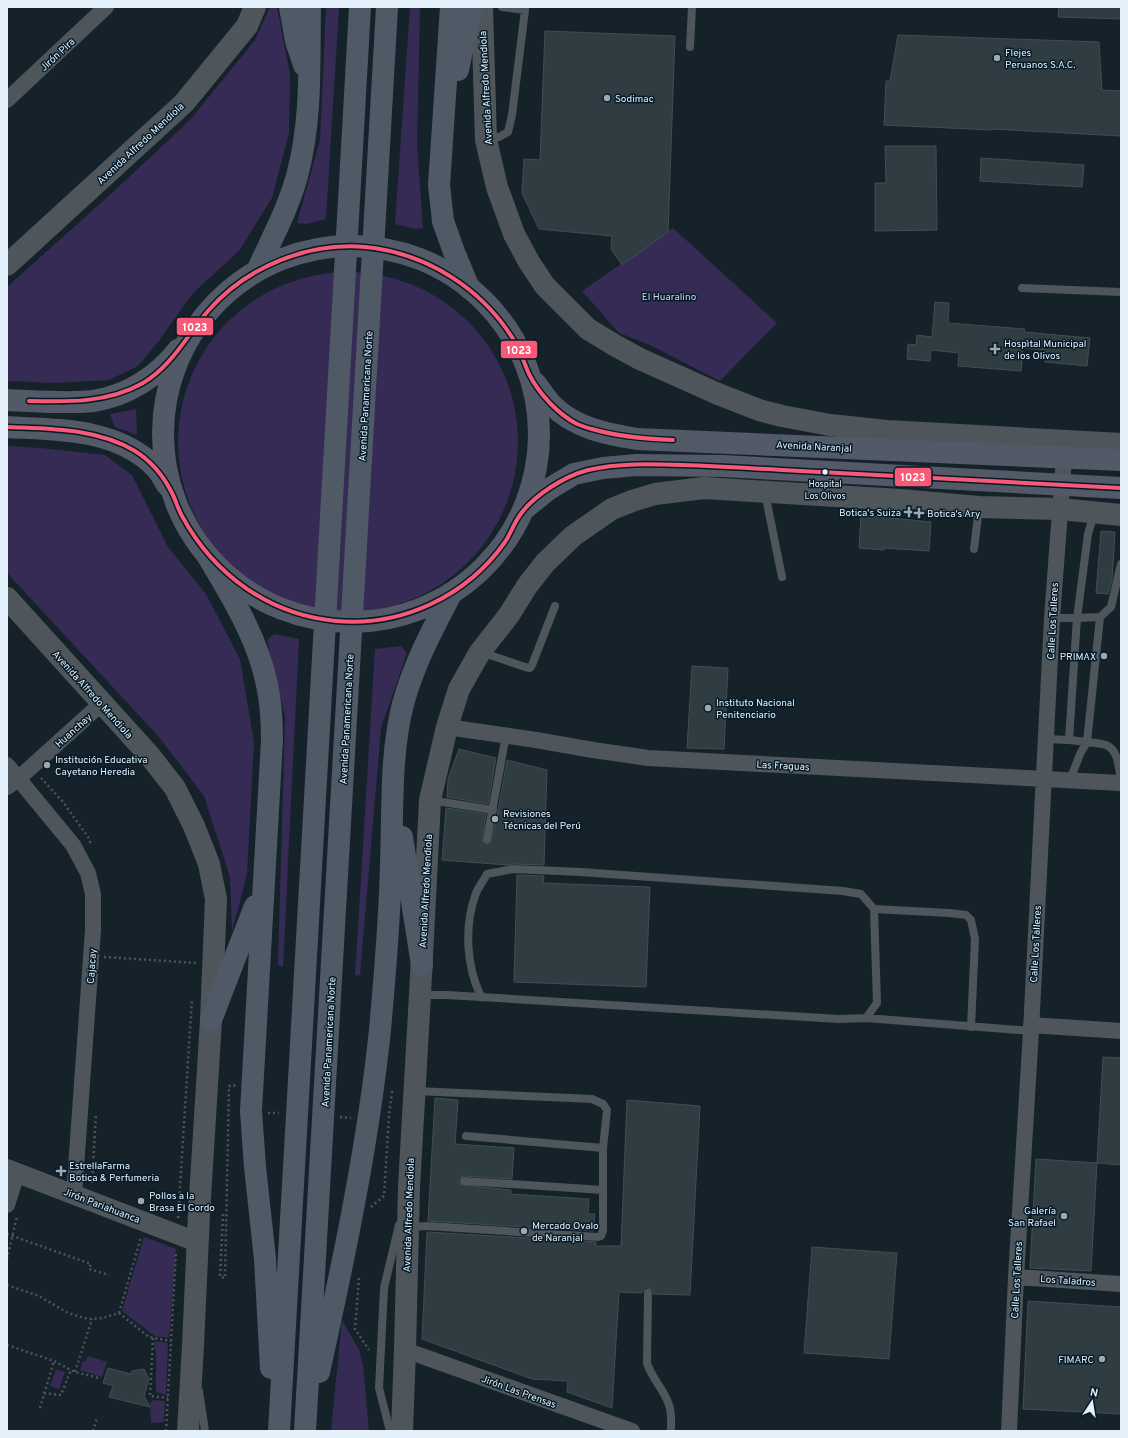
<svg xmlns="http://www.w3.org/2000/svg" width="1128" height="1438" font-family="Overpass,sans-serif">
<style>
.green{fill:#352b55}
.building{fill:#2f3d42;stroke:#414d52}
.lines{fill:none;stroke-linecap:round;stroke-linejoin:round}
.path{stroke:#4d555a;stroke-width:2.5;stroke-dasharray:2 3;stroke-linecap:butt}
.service{stroke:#4e565c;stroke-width:8}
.minor{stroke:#4e565c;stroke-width:16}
.tertiary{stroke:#4e565c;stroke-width:20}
.secondary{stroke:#4e565c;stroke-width:22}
.trunk{stroke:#515a66;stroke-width:22}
.motorway{stroke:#505966;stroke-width:22}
.bus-1-casing{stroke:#051a28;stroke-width:7}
.bus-1{stroke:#f75a77;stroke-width:4}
.poi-dot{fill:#9ca9b2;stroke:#051a28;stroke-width:1.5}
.bus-dot{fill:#e4f1fb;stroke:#051a28;stroke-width:1.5}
.labels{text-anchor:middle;stroke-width:3;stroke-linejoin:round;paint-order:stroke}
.bus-label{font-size:9px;fill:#e4f1fb;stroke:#051a28}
.poi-label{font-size:10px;fill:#e4f1fb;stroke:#051a28;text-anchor:start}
.street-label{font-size:10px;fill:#e4f1fb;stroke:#051a28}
.park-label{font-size:10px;fill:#d9d2f3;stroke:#051a28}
.line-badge{stroke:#051a28;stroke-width:1.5}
.badge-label{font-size:11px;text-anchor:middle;font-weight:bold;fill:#fff}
</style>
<rect width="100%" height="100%" fill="#16222a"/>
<path class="green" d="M270 7H277L290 74 289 133 272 198 239 251 193 293 158 342 138 366 109 380 56 383 7 381V287L113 192 190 120 255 40Z
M326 7H339L326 219 306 224 297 223 320 140Z
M410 7H420L417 144 423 228 415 229 395 224Z
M673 228 777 323 720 381 648 344 619 333 582 291Z
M178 442a170 170 0 1 1 340 0a170 170 0 1 1-340 0Z
M136 409 137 435 115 427 110 414Z
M7 446 41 448 105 455 132 475 168 547 206 594 240 659 254 742 247 874 232 932 230 877 204 796 159 737 7 573Z
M274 634 299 639 283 967 278 965 285 717 267 640Z
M401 646 407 653 381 728 360 975 355 976 375 649Z
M144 1237 176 1249 169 1338 155 1336 122 1311Z
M342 1320 359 1350 363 1365 369 1431H331Z
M155 1341 168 1343 166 1395 156 1392V1352L154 1347Z
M88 1356 107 1362 102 1377 80 1370 83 1361H86Z
M56 1369 65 1372 59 1389 50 1386Z
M153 1400 165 1401 164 1422 151 1423 150 1403Z"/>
<path class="building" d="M1059 7H1121V19L1058 17Z
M545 31 675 36 668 232 622 265 611 249 612 236 539 229 522 193 524 159 540 160Z
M898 35 1099 42 1102 90 1121 91V136L992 129V130L884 125 886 81H890Z
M885 146H936L937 230 875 231V183H886Z
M981 158 1084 165 1082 187 980 181Z
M935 302 949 303 948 323 1025 329 1024 332 1090 338 1087 366 1045 362 1046 350 1023 348 1021 371 958 366 959 353 931 350 930 361 907 359 908 344 916 345 917 335 932 337Z
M861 515 931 522 929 551 884 548V550L859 548Z
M1101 531 1115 532 1112 580 1108 594 1096 593Z
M692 666 728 668 724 749 687 748Z
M459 749 496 758 488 804 447 797 448 779Z
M507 760 547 770 544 865 513 864 507 865 442 860 446 808 486 814 482 840 486 844 491 842 498 811Z
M517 875 544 876 543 883 650 887 646 987 514 982Z
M1103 1057 1121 1058V1165L1097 1163Z
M435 1098 458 1100 455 1144 514 1148 512 1179 464 1176 459 1178V1183L461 1185 511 1190V1194L589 1199 588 1214H595L593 1231 428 1221Z
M627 1100 700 1106 690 1295 653 1294V1290L648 1288H645L642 1293 619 1292 612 1408 567 1392 568 1381 532 1379 422 1339 427 1232 596 1242V1246H621Z
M1036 1159 1097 1163 1091 1271 1030 1268Z
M812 1247 897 1253 889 1359 804 1353Z
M1028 1301 1121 1307V1414L1023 1409Z
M108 1368 131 1374 132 1371 144 1369 149 1379 144 1396 150 1407 109 1397 113 1386 103 1383Z"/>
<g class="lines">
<path class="path" d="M41 778 63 802 88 837 91 844
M104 957 197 963
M268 1113H279
M340 1117 351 1118
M92 1183 96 1113
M371 1207 384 1196 389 1115 392 1092H389
M223 1214 220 1277 225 1278 229 1086 234 1085 235 1087
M178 1218 192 999
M7 1234 91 1264 89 1269 109 1275
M7 1259 17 1216
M359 1278 355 1329 369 1350
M7 1285 39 1296 68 1313 88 1319 103 1318 119 1313 149 1337 171 1341
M119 1313 141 1237
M153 1338 150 1396 168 1398
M7 1345 54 1361 75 1372 99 1378
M75 1372 92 1319
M44 1393 61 1395 71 1370
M40 1408 54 1361
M93 1431 97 1418
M166 1431 176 1252"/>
<path class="service" d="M690 47 692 7
M487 140 499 137 508 132 512 115 525 10 502 7
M1022 288 1121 292
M765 493 782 577
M974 549 979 508
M1052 618H1077L1088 534 1094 514
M481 652 525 667 530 668 532 665 555 606
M1046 739 1069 740 1077 618 1100 617 1111 607 1121 564
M1069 740 1087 742 1100 617
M1070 780 1080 754 1087 742C1093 743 1100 743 1106 745 1119 750 1119 770 1121 781
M430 800 493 810
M487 839 506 735
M874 909 949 913 966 915 971 920 975 939 971 1027
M421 995H447L839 1019 866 1018 877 1003 874 909 861 894 843 891 581 872 513 869 487 874C484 880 479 886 476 893 464 926 466 965 481 997
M866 1018 1031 1031
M466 1136 603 1148
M464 1181 603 1190
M409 1227 427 1226 598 1237 601 1236 603 1230V1148L607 1110 603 1104 592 1099 416 1091
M648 1293 647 1363C652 1379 665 1391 669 1405 672 1413 671 1423 671 1431
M199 1391 205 1431
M390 1431 379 1388 384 1288 399 1225"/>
<path class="minor" d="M7 100 106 7
M447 727 536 740 593 750 648 758 1121 783
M7 765 73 845 88 873 93 894V930L74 1195
M7 787 19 778 101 704
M1031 1025 1121 1031
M7 1205 17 1173
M1016 1277 1121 1284
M405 1350 632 1431
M1009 1431 1016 1277 1031 1031 1052 618 1064 458"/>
<path class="tertiary" d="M7 1169 197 1242"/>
<path class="secondary" d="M482 7 486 140 497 187 514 234 529 262 545 286 588 329 616 346 640 359 718 394 759 410 782 416 830 425 887 431 1121 444
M7 265 184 103 247 26 255 7
M7 598 150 756 175 788 194 826 209 864 216 899 211 1020 199 1214 193 1346 188 1431
M402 1431 405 1350 409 1187 420 995 430 800 447 727 459 689 480 652 509 615 527 586 545 563 573 536 612 509 632 501 655 494 704 488 900 500 979 507 1060 509 1121 515"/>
<path class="trunk" d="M163 434a188 188 0 1 1 376 0a188 188 0 1 1-376 0Z
M535 383C541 390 546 399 552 405 575 428 606 434 637 439L1121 460
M7 400C35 401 65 404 93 401 127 396 158 376 178 350
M7 427C59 430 117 428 156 468 161 473 164 481 168 486
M523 510 549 489 574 474 603 468 636 465 723 466 1121 488"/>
<path class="motorway" d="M290 7 296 41 304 65
M451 7 439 185 443 221 454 252 469 288
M458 70 471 7
M257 271C271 240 288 209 297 176 312 120 309 64 310 7
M207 555C231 596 258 638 267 685 271 703 272 722 272 740L251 1111 255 1167 265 1259 271 1368
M402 837 422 965
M211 1020 255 906
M319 1372C344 1259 368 1145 380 1030 385 974 390 919 391 863 393 810 390 755 403 704 414 664 432 630 451 594
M279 1431 360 7
M305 1431 387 7"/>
<g class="bus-1-casing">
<path id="bus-1" d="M29 401C68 402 108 403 143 383 172 366 187 335 208 311 246 267 308 242 365 247 427 253 483 289 515 342 521 352 524 363 529 374 539 394 558 414 577 424 582 426 587 428 592 429 619 437 645 439 673 440
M7 427C50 429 97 428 135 451 151 461 164 477 172 493 176 501 178 509 182 516 214 575 270 615 336 621 402 627 467 596 505 542 511 533 514 523 520 515 534 495 565 476 588 470 618 463 651 464 682 465 715 466 749 468 782 470 895 476 1008 482 1121 488"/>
</g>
<use href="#bus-1" class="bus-1"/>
</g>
<g class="poi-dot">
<circle cx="997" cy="58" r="4"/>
<circle cx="607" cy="98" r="4"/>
<path d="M993 343h4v4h4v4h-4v4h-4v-4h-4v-4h4z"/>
<path d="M907 506h4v4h4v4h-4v4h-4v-4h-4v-4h4z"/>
<path d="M917 507h4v4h4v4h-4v4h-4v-4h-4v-4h4z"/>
<circle cx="1104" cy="656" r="4"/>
<circle cx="708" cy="708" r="4"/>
<circle cx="47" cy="765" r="4"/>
<circle cx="495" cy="819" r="4"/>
<path d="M59 1165h4v4h4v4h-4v4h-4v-4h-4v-4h4z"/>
<circle cx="141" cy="1201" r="4"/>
<circle cx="1064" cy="1216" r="4"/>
<circle cx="524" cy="1231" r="4"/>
<circle cx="1102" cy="1359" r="4"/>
</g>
<circle class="bus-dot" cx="825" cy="472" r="3.5"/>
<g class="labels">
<g class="bus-label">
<text x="825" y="487">Hospital<tspan x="825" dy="12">Los Olivos</tspan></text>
</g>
<g class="poi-label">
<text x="1005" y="56">Flejes<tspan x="1005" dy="12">Peruanos S.A.C.</tspan></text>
<text x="615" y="102">Sodimac</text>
<text x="1004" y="347">Hospìtal Municipal<tspan x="1004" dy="12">de los Olivos</tspan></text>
<text x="901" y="516" text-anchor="end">Botica's Suiza</text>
<text x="927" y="517">Botica's Ary</text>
<text x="1096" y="660" text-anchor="end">PRIMAX</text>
<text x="716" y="706">Instituto Nacional<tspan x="716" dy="12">Penitenciario</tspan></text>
<text x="55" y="763">Institución Educativa<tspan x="55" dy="12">Cayetano Heredia</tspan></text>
<text x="503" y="817">Revisiones<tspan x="503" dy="12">Técnicas del Perú</tspan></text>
<text x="69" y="1169">EstrellaFarma<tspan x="69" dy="12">Botica &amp; Perfumeria</tspan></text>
<text x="149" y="1199">Pollos a la<tspan x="149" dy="12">Brasa El Gordo</tspan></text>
<text x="1056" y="1214" text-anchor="end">Galería<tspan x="1056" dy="12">San Rafael</tspan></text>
<text x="532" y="1229">Mercado Ovalo<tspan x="532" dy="12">de Naranjal</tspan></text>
<text x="1094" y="1363" text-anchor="end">FIMARC</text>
</g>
<g class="street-label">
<text transform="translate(57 54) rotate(-43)" y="4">Jirón Pira</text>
<text transform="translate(485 88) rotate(-93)" y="4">Avenida Alfredo Mendiola</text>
<text transform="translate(140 143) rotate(-43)" y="4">Avenida Alfredo Mendiola</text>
<text transform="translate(365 396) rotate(-87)" y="4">Avenida Panamericana Norte</text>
<text transform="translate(814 446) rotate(3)" y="4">Avenida Naranjal</text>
<text transform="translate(1052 621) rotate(-87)" y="4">Calle Los Talleres</text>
<text transform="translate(93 694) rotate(48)" y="4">Avenida Alfredo Mendiola</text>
<text transform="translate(346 719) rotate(-87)" y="4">Avenida Panamericana Norte</text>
<text transform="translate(73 730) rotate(-42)" y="4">Huanchay</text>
<text transform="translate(783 765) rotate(3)" y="4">Las Fraguas</text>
<text transform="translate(425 891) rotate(-87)" y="4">Avenida Alfredo Mendiola</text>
<text transform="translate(1035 944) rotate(-87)" y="4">Calle Los Talleres</text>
<text transform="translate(91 966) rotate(-86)" y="4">Cajacay</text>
<text transform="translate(328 1042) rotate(-87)" y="4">Avenida Panamericana Norte</text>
<text transform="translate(102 1205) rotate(21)" y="4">Jirón Pariahuanca</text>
<text transform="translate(408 1215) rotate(-88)" y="4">Avenida Alfredo Mendiola</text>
<text transform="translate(1016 1280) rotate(-87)" y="4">Calle Los Talleres</text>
<text transform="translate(1068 1280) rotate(4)" y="4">Los Taladros</text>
<text transform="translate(519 1391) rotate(20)" y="4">Jirón Las Prensas</text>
</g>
<g class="park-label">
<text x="669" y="300">El Huaralino</text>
</g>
</g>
<g class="line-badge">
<rect x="176" y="317" width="38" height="19" rx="4" fill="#f75a77"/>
<rect x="500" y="340" width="38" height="19" rx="4" fill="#f75a77"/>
<rect x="894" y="467" width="38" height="20" rx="4" fill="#f75a77"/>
</g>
<g class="badge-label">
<text x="195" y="331">1023</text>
<text x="519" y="354">1023</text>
<text x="913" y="481">1023</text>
</g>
<rect width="1128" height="1438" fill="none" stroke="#e4f1fb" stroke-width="16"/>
<g transform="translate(1092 1402) rotate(12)" stroke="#051a28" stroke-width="3" paint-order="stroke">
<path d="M0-3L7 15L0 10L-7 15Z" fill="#e4f1fb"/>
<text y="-6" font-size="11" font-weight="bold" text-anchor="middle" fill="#e4f1fb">N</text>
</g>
</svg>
